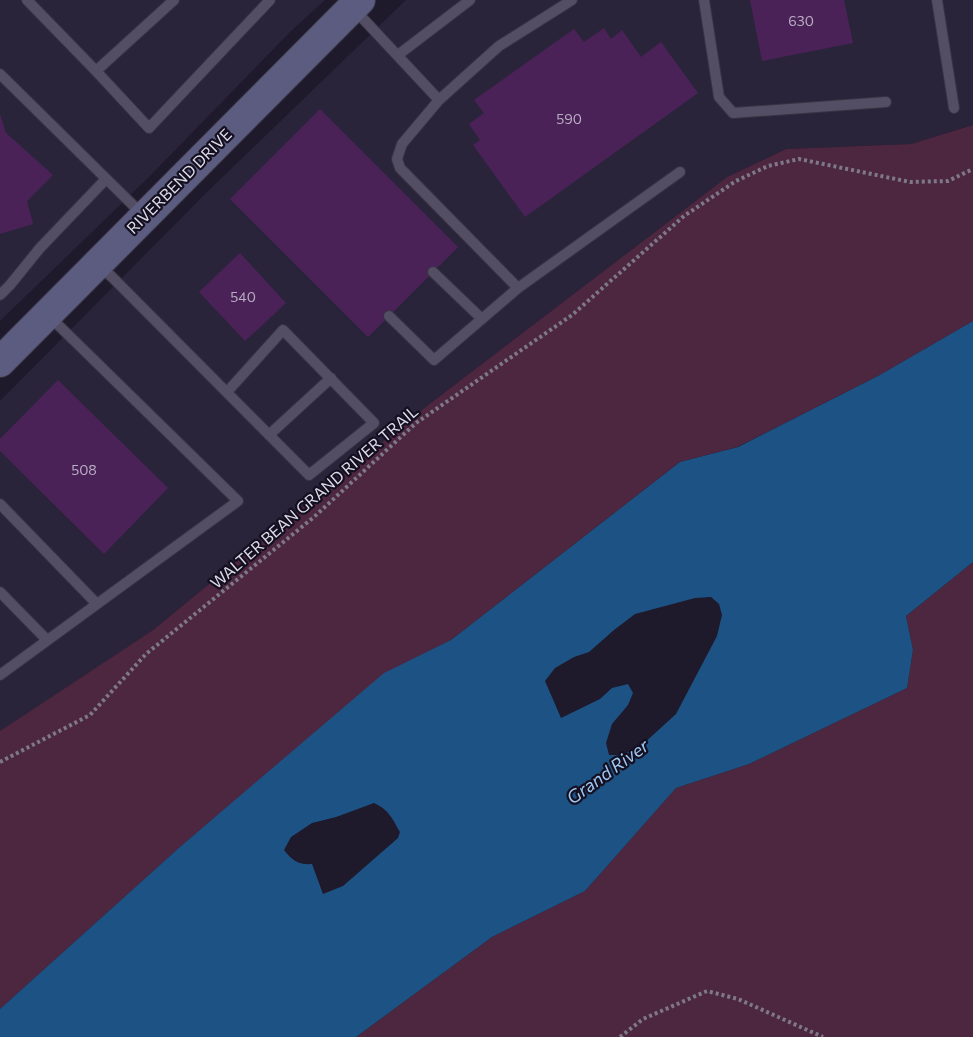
<svg xmlns="http://www.w3.org/2000/svg" width="973" height="1037" font-family="Commissioner,sans-serif">
<style>
.built{fill:#2a243b}
.green{fill:#4d2640}
.water{fill:#1d5384;fill-rule:evenodd}
.building{fill:#4b2257}
.lines{fill:none;stroke-linecap:round;stroke-linejoin:round}
.lane-casing{stroke:#373442;stroke-width:12}
.secondary-casing{stroke:#373442;stroke-width:32}
.path{stroke:#7d7988;stroke-width:4;stroke-dasharray:3 3;stroke-linecap:butt}
.lane{stroke:#534e63;stroke-width:10}
.secondary{stroke:#5b5c80;stroke-width:30}
.labels{text-anchor:middle;stroke-width:4.5;stroke-linejoin:round;paint-order:stroke}
.number-label{font-size:14px;fill:#b8adc3}
.street-label{font-size:16px;fill:#dddbe7;stroke:#151021}
.water-label{font-size:18px;font-style:italic;fill:#9dc8f4;stroke:#151021}
</style>
<rect width="100%" height="100%" fill="#1e192b"/>
<path class="built" d="M0 0H325L289 33 150 176 0 321Z
M406 0H973V125L911 144 786 149 727 177 419 412 153 630 0 731V401L205 194Z"/>
<path class="green" d="M973 125V321L878 376 737 447 680 462 451 640 384 674 181 846 0 1009V731L153 630 419 412 727 177 786 149 911 144Z
M973 562V1037H356L492 937 585 891 676 788 749 764 907 688 913 650 906 616Z"/>
<path class="water" d="M973 321V562L906 616 913 650 907 688 749 764 676 788 585 891 492 937 356 1037H0V1009L181 846 384 673 451 640 680 462 738 447 878 376ZM711 597 719 604 722 615 717 636 676 714 642 745 622 755H609L606 743 612 724 628 705 633 693 628 684 612 688 600 699 561 718 545 681 555 668 574 657 589 652 614 630 635 614 695 598ZM374 803C389 810 392 818 400 832L398 838 343 886 323 894 312 864C298 865 293 861 284 850L291 837 312 823 336 817Z"/>
<path class="building" d="M750 0H844L853 43 762 61Z
M604 28 611 39 622 30 641 57 661 42 698 93 525 217 473 145 480 140 469 124 484 113 474 100 574 29 584 42Z
M320 109 458 247 368 337 230 199Z
M0 114 6 133 53 175 27 201 33 224 0 234Z
M240 253 286 303 245 341 199 292Z
M58 380 168 488 104 554 0 451V439Z"/>
<g class="lines">
<g class="lane-casing">
<path id="lane" d="M27 0 96 71 149 128 270 0
M704 0 719 97 733 113 886 102
M937 0 954 108
M354 9 439 100
M398 55 470 0
M96 71 174 0
M0 74 144 216
M100 266 112 277 309 475 374 423 283 330 227 392
M433 272 482 319
M518 288 400 168 397 159 402 144 439 100 499 46 572 0
M0 295 10 285 40 248 106 179
M389 316 434 360 518 288 680 172
M269 435 331 378
M0 504 97 604
M0 592 47 640
M0 675 238 501 48 315"/>
</g>
<g class="secondary-casing">
<path id="secondary" d="M0 362 360 0"/>
</g>
<path class="path" d="M0 762 90 715 146 654 314 517 416 423 572 315 684 216 736 181 768 166 799 159 910 182 948 181 973 169
M620 1037 643 1019 707 991 738 999 823 1037"/>
<use href="#lane" class="lane"/>
<use href="#secondary" class="secondary"/>
</g>
<g class="labels">
<g class="number-label">
<text x="801" y="26">630</text>
<text x="569" y="124">590</text>
<text x="243" y="302">540</text>
<text x="84" y="475">508</text>
</g>
<g class="street-label">
<text transform="translate(179 181) rotate(-45)" y="6">RIVERBEND DRIVE</text>
<text transform="translate(314 497) rotate(-41)" y="6">WALTER BEAN GRAND RIVER TRAIL</text>
</g>
<g class="water-label">
<text transform="translate(608 772) rotate(-36)" y="6">Grand River</text>
</g>
</g>
</svg>
